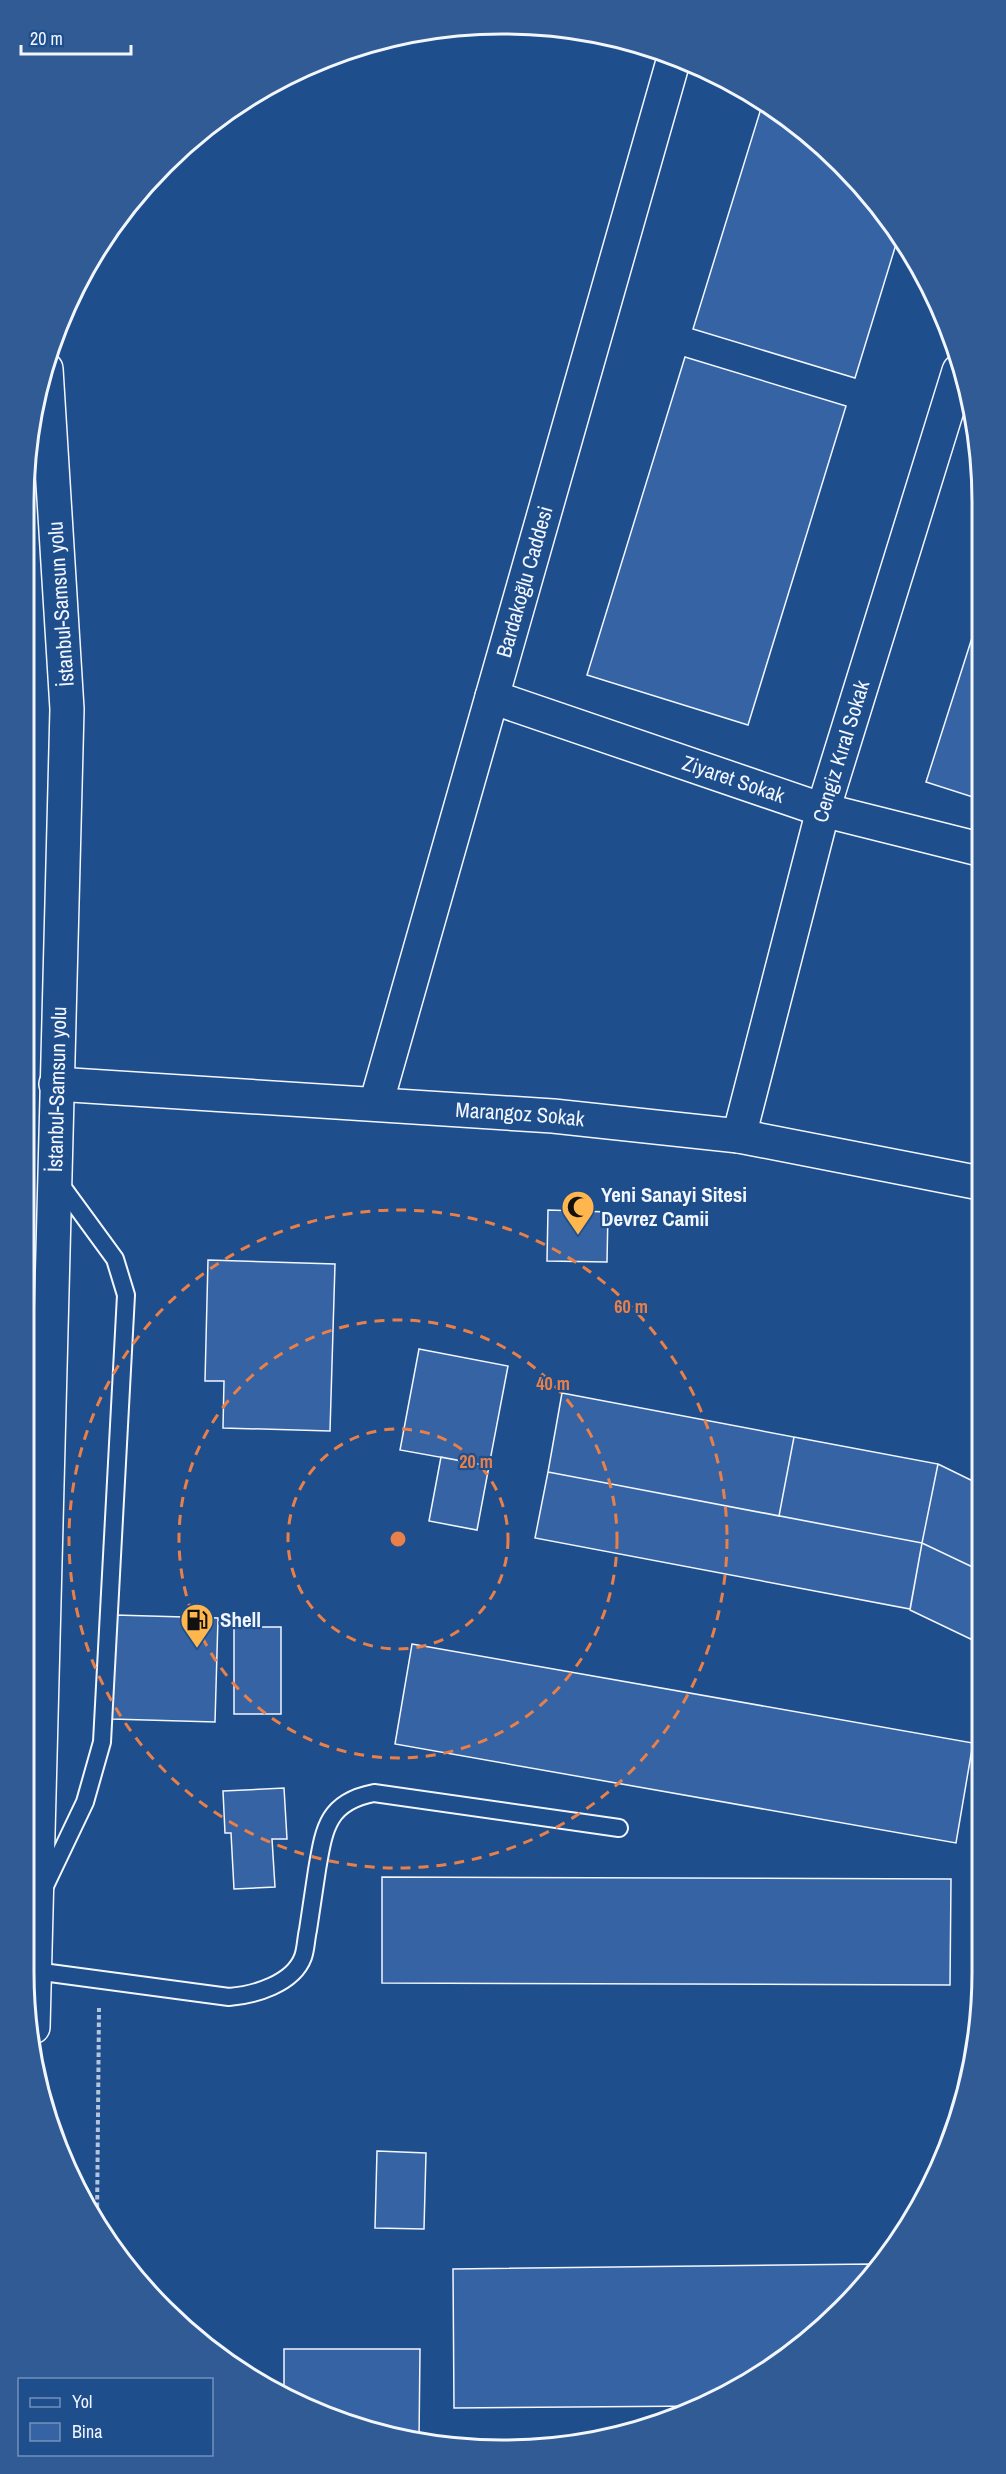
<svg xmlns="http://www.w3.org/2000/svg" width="1006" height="2474" font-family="'Archivo Narrow',sans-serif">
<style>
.building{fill:#3563a3;stroke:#f2f6ff;stroke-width:1.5}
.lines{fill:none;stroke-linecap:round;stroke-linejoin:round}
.lane-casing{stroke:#f2f6ff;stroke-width:20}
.street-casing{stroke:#f2f6ff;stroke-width:36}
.secondary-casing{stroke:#f2f6ff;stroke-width:36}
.highway-casing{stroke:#f2f6ff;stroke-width:36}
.path{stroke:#b3c4dc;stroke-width:4;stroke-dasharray:4.5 3;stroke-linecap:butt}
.lane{stroke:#1f4e8c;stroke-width:16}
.street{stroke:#1f4e8c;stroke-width:33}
.secondary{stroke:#1f4e8c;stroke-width:33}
.highway{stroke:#1f4e8c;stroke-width:33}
.ring{fill:none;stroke:#ea8049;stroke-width:3;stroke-dasharray:10 8}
.labels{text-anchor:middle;stroke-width:4.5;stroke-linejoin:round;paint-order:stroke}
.street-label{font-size:21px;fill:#f2f6ff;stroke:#1f4e8c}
.poi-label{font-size:21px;font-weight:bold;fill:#f2f6ff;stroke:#1f4e8c;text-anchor:start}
.rim{fill:none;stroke:#f2f6ff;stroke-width:3}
.centre{fill:#ea8049;stroke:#1f4e8c;stroke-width:3}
.ring-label{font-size:18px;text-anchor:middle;font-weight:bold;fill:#ea8049;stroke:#1f4e8c;stroke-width:4.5;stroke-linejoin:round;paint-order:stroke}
</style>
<rect width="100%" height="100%" fill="#1f4e8c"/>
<path class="building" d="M763 102 863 187 897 241 855 378 693 329Z
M685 357 846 406 748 725 587 675Z
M978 619 979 799 926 782Z
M548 1210 608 1212 607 1262 547 1261Z
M208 1260 335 1264 330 1431 223 1428 224 1381H205Z
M419 1349 508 1366 489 1466 400 1450Z
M562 1393 794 1437 779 1516 548 1472Z
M794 1437 938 1464 922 1543 779 1516Z
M441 1457 489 1466 477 1530 429 1521Z
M938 1464 981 1485V1571L922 1543Z
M548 1472 922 1543 910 1609 535 1538Z
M922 1543 981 1571V1644L910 1610Z
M115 1615 218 1618 215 1722 112 1719Z
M234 1627H281V1714H234Z
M412 1644 973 1743 956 1843 395 1744Z
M284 1788 287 1839H272L275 1887 234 1889 231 1833H225L223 1791Z
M382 1877 951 1879 950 1985 382 1983Z
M377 2151 426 2153 424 2229 375 2228Z
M871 2264V2274L769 2369 701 2406 454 2408 453 2269Z
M284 2349H420L419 2441 349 2425 284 2395Z"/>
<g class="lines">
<g class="lane-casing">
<path id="lane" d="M44 1888 85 1802 102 1742 126 1295 115 1259 58 1181
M35 1971 229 1997C254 1995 293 1984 303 1957 306 1949 306 1938 308 1930 311 1910 314 1890 317 1870 324 1829 327 1802 374 1793L619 1828"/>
</g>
<g class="street-casing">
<g id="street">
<path id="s1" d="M492 697 823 810 979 849"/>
<path id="s2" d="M56 1084 553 1116 739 1136 980 1183"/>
<path id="s3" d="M739 1136 823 810 959 371"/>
</g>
</g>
<g class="secondary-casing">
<g id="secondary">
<path id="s4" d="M376 1104 674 58"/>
</g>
</g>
<g class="highway-casing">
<g id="highway">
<path id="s5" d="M33 2027 67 709 46 369"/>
</g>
</g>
<path class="path" d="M97 2222 99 2008"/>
<use href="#lane" class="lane"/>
<use href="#street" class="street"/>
<use href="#secondary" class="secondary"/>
<use href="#highway" class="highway"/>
</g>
<g class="ring">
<circle cx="398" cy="1539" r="110"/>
<circle cx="398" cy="1539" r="219"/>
<circle cx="398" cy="1539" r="329"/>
</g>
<defs>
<g id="mosque-pin" transform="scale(1.725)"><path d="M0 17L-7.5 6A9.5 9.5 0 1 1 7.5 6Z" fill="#ffb74d" stroke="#1f4e8c"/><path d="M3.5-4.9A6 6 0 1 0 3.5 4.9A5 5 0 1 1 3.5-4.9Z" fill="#111"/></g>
<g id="fuel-pin" transform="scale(1.725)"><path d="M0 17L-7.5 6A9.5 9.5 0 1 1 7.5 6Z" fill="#ffb74d" stroke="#1f4e8c"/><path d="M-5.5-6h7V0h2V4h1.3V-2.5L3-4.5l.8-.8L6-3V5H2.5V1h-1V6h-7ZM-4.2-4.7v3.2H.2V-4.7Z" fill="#111"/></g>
</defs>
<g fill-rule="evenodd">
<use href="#mosque-pin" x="578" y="1207"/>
<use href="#fuel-pin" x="197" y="1620"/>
</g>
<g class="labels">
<g class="street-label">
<text dy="7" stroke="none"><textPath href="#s4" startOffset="543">Bardakoğlu Caddesi</textPath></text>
<text transform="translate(61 604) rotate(-94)" y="7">İstanbul-Samsun yolu</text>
<text dy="7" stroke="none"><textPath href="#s3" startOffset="398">Cengiz Kıral Sokak</textPath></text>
<text dy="7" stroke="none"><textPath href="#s1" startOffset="255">Ziyaret Sokak</textPath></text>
<text dy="7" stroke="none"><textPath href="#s5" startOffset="938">İstanbul-Samsun yolu</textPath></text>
<text dy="7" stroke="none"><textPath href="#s2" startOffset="465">Marangoz Sokak</textPath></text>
</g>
<g class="poi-label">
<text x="601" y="1202">Yeni Sanayi Sitesi<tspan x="601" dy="24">Devrez Camii</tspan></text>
<text x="220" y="1627">Shell</text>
</g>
</g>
<path d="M0 0H1006V2474H0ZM502 34H504A468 468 0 0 1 972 502V1972A468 468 0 0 1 504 2440H502A468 468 0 0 1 34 1972V502A468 468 0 0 1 502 34Z" fill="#305b95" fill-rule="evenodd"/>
<path class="rim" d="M502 34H504A468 468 0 0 1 972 502V1972A468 468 0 0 1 504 2440H502A468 468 0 0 1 34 1972V502A468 468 0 0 1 502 34Z"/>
<circle cx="398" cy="1539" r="9" class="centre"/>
<g class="ring-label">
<text x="631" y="1313">60 m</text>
<text x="553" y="1390">40 m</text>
<text x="476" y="1468">20 m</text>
</g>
<rect x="18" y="2378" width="195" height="78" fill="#1f4e8c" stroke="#7391ba" stroke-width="1.5"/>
<rect x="30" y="2398" width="30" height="9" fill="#1f4e8c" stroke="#7391ba" stroke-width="1.5"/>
<text x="72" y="2408" font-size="18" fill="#f2f6ff">Yol</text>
<rect x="30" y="2423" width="30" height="18" fill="#3563a3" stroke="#7391ba" stroke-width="1.5"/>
<text x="72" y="2438" font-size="18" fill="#f2f6ff">Bina</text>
<path d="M21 45v9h110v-9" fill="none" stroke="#f2f6ff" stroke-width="3"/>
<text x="30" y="45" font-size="18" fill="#f2f6ff" stroke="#1f4e8c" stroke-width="4.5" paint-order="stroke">20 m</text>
</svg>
